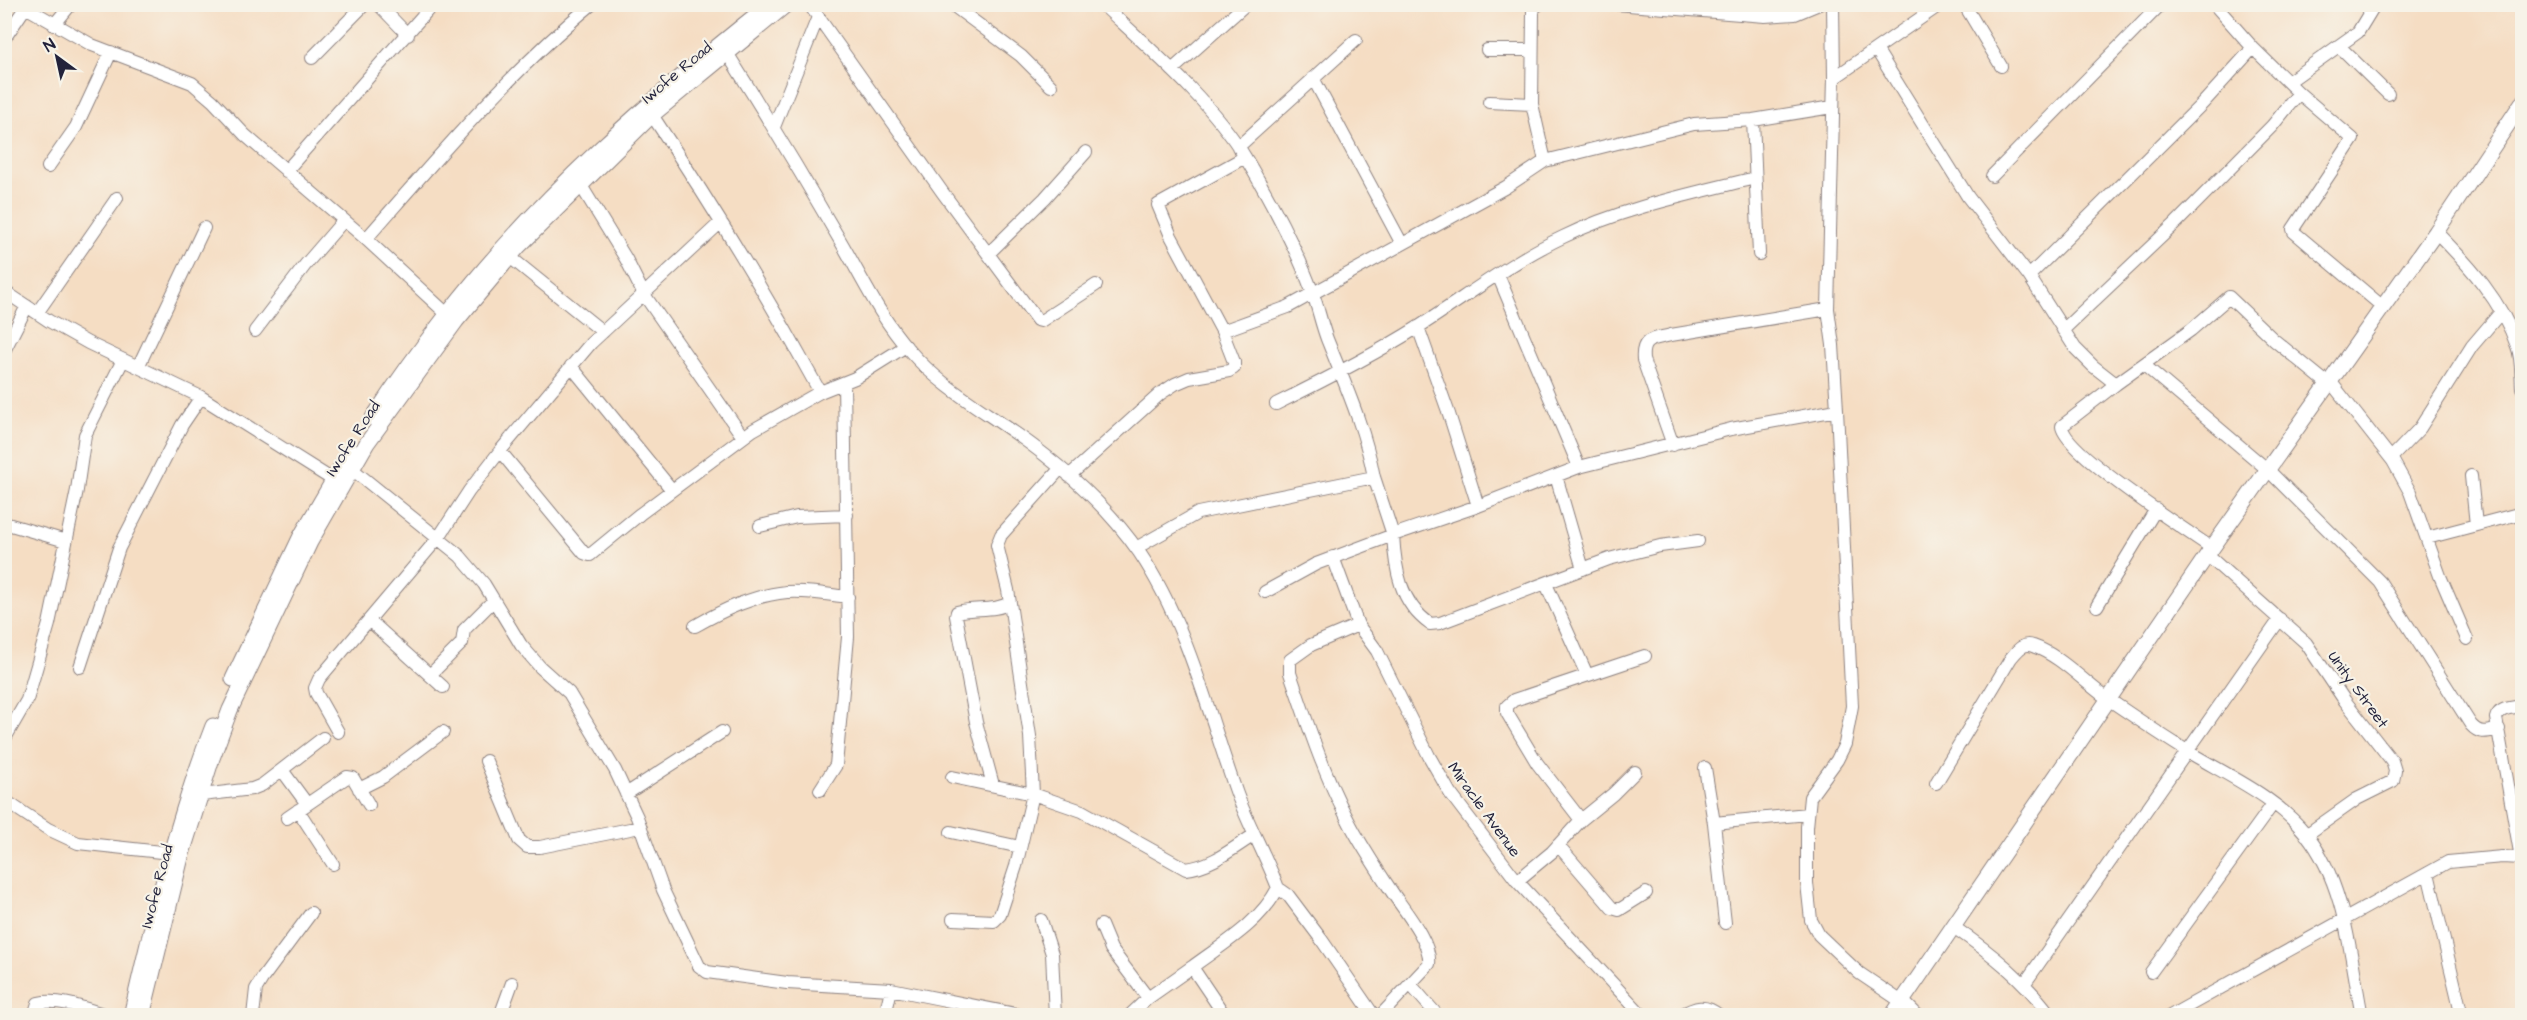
<svg xmlns="http://www.w3.org/2000/svg" width="2527" height="1020" font-family="'Architects Daughter',sans-serif">
<style>
.lines{fill:none;stroke-linecap:round;stroke-linejoin:round}
.minor-casing{stroke:#8c807f;stroke-width:14}
.tertiary-casing{stroke:#8c807f;stroke-width:17}
.minor{stroke:#fff;stroke-width:12}
.tertiary{stroke:#fff;stroke-width:15}
.labels{text-anchor:middle;stroke-width:4.5;stroke-linejoin:round;paint-order:stroke}
.street-label{font-size:16px;fill:#22223b;stroke:#f7f3e8}
</style>
<rect width="100%" height="100%" fill="#f7f3e8"/>
<filter id="ink" filterUnits="userSpaceOnUse"><feTurbulence type="fractalNoise" baseFrequency=".0167" numOctaves="2"/><feDisplacementMap in="SourceGraphic" scale="12" xChannelSelector="R" yChannelSelector="G"/><feConvolveMatrix kernelMatrix="1 2 1 2 8 2 1 2 1" color-interpolation-filters="sRGB"/></filter>
<filter id="wash" filterUnits="userSpaceOnUse"><feTurbulence type="fractalNoise" baseFrequency=".008" numOctaves="4" result="noise"/><feDisplacementMap in="SourceGraphic" scale="24" xChannelSelector="R" yChannelSelector="G"/><feGaussianBlur stdDeviation="1.35" result="paint"/><feColorMatrix in="noise" values="0 0 0 0 0 0 0 0 0 0 0 0 0 0 0 0 0 1.4 0 .05"/><feComposite in="paint" operator="in"/></filter>
<g filter="url(#wash)">
<rect width="100%" height="100%" fill="#f5ddc3"/>
</g>
<g filter="url(#ink)">
<g class="lines">
<g class="minor-casing">
<path id="minor" d="M20 4 92 45 192 83 213 101 245 135 366 239 447 314
M378 4 408 35
M809 4 943 193 1037 320 1041 321 1096 285
M951 4 1021 56 1051 86
M1102 4C1149 48 1212 102 1245 157 1270 199 1295 245 1312 291 1318 307 1321 323 1327 339 1345 384 1365 429 1374 477
M1539 4 1534 8 1533 11 1532 104 1545 161
M1616 4 1765 16 1795 14 1819 4
M1964 4 2001 66
M2214 4 2253 48 2299 93 2353 139 2293 229 2294 232 2383 307
M54 25 71 4
M4 39 25 8
M2339 46 2388 94
M1876 49 1968 197 2029 276 2075 348 2093 366 2116 384
M1487 50H1531
M727 53C766 115 804 178 841 242 862 278 881 319 909 350 940 386 980 408 1018 435 1063 467 1107 506 1139 552 1188 625 1208 713 1237 794 1249 826 1266 856 1278 888 1260 923 1223 944 1192 967L1225 1016
M312 58 365 4
M1172 70 1246 4
M1313 78 1402 244
M1834 78 1941 4
M2288 82 2358 32 2375 4
M1489 102 1532 104
M652 115C712 205 768 297 820 392
M1753 120 1759 254
M774 127 818 17
M1238 147 1356 40
M48 167 76 127 111 52
M286 171 433 4
M1992 176 2161 4
M580 184 626 259 643 293 743 437
M2436 232C2469 265 2502 301 2517 346 2522 358 2521 374 2522 388
M366 239C438 157 508 74 592 4
M988 254 1045 198 1086 152
M510 257 603 332
M1498 275 1579 467
M2029 276 2203 103 2253 48
M4 291 49 321 88 343 201 397 333 480
M37 313 117 198
M1418 327 1449 414 1478 506
M2063 330 2176 223 2272 126 2299 93
M255 331 306 264 344 220
M1222 331 1288 307 1506 187 1545 161 1694 124 1753 120 1832 107
M4 351 27 306
M2144 365 2268 470 2380 582 2471 725C2480 735 2487 732 2499 729
M571 366 672 490
M138 367 204 228
M2330 381 2393 461 2410 492 2440 576 2467 639
M1276 404C1325 380 1374 355 1420 326 1467 296 1512 261 1563 237 1622 208 1691 194 1755 178
M1837 410 1852 706 1845 744 1837 760 1810 797 1807 827V883L1811 920 1819 935 1859 973 1902 1002
M1673 445 1643 360C1641 337 1653 340 1671 335L1828 309
M500 451 584 553 590 555 640 514 753 430 820 392 855 378 906 346
M2391 458 2420 428 2472 346 2501 312
M352 469 460 556 484 584 521 645 540 667 569 693 615 770 637 817 663 890 699 966 707 972 787 983 891 989 1025 1016
M1069 476 1160 394 1175 384 1189 378 1229 371 1234 368V362L1222 331 1171 236 1158 205 1245 157
M1556 476 1583 569
M2471 476 2476 525
M4 523 66 541
M760 526 797 517 847 515
M2427 538 2522 513
M1136 548 1198 513 1374 477 1393 535 1478 506 1579 467 1731 429 1837 410 1833 345 1828 309 1834 78 1833 4
M2212 548C2187 531 2063 451 2062 426L2116 384 2191 330 2229 297 2274 340 2328 384
M2207 555 2306 643 2345 701 2392 761 2395 771 2393 781 2357 799 2306 835
M1333 557 1358 625 1377 651 1429 756 1450 793 1517 881 1643 1016
M1546 584 1587 675
M1265 592 1316 564 1393 535C1395 569 1400 603 1430 624L1440 623 1609 559 1660 546 1698 541
M2097 606 2156 509
M369 620 443 687
M1358 625 1311 645 1290 660V673C1307 722 1323 772 1347 818 1360 844 1376 868 1392 892 1404 910 1432 943 1429 964L1380 1016
M695 626C723 610 754 595 787 592 807 590 829 595 848 597
M80 667 119 548 182 425 201 397
M430 675 462 643 464 630 494 600
M338 732 316 693 315 688 319 679 439 537 469 491 500 451 591 343 721 222
M4 740 27 700 49 624 77 490 85 435 123 360
M486 761 519 840 527 847H540L640 827
M1705 768 1714 823
M282 770 307 804
M952 777 1033 794 1082 811 1186 869C1212 866 1232 849 1254 835
M1936 783 2011 658C2017 651 2023 642 2033 646 2060 655 2087 685 2111 701 2136 718 2161 735 2187 751 2228 776 2275 796 2306 834 2346 884 2350 956 2362 1016
M993 785 976 722 956 616 957 612C974 607 995 612 1009 603
M359 789 383 777 443 732
M820 790 836 765 848 637 844 383
M626 794 722 732
M202 795 252 789 262 785 323 738
M4 800 48 829 78 843 170 853
M298 810 333 864
M287 818 347 777 353 778 369 805
M1581 820 1537 763 1507 713V706L1514 700 1645 656
M951 832 1020 847
M1558 845 1612 908 1619 910 1646 893
M2521 858 2496 718C2499 707 2513 708 2522 706
M2428 873 2462 1016
M1517 881 1552 852 1581 820 1613 794 1635 772
M1278 888 1288 895 1321 939 1374 1016
M953 919 994 921 1000 915 1016 866 1033 794 1030 736 1008 590 997 545 1001 535 1060 469
M1041 920 1052 954 1055 1016
M1725 923 1714 823 1808 814
M1101 925 1111 949 1148 998
M1955 928C1991 953 2024 979 2051 1016
M2151 972 2273 804
M2025 983 2280 619
M1410 984 1438 1016
M34 1016 38 1003C61 998 86 1009 109 1016
M253 1016 256 989 262 979 311 913
M500 1016 512 983
M885 1016 891 989
M1129 1016 1148 998 1192 967
M1679 1016C1695 1007 1705 1003 1720 1016
M2170 1016 2448 862 2502 857 2522 858"/>
</g>
<g class="tertiary-casing">
<path id="tertiary" d="M373 418C396 383 421 348 447 315 539 196 653 97 770 4
M233 679 301 536 351 450
M1902 1002 1916 1016
M131 1016C154 917 176 820 213 726
M142 1016 181 857 212 758 230 710 310 542 367 443 456 321 518 247 652 115 787 4
M1892 1016 2212 548 2436 232 2522 103"/>
</g>
<use href="#minor" class="minor"/>
<use href="#tertiary" class="tertiary"/>
</g>
</g>
<g class="labels">
<g class="street-label">
<text transform="translate(676 72) rotate(-40)" y="6">Iwofe Road</text>
<text transform="translate(352 438) rotate(-57)" y="6">Iwofe Road</text>
<text transform="translate(2359 689) rotate(54)" y="6">Unity Street</text>
<text transform="translate(1485 809) rotate(54)" y="6">Miracle Avenue</text>
<text transform="translate(156 886) rotate(-75)" y="6">Iwofe Road</text>
</g>
</g>
<rect width="2527" height="1020" fill="none" stroke="#f7f3e8" stroke-width="24"/>
<g transform="translate(57 57) rotate(327)" stroke="#f7f3e8" stroke-width="4.5" paint-order="stroke">
<path d="M0-4.5L10 22L0 15L-10 22Z" fill="#22223b"/>
<text y="-9" font-size="16" font-weight="bold" text-anchor="middle" fill="#22223b">N</text>
</g>
</svg>
